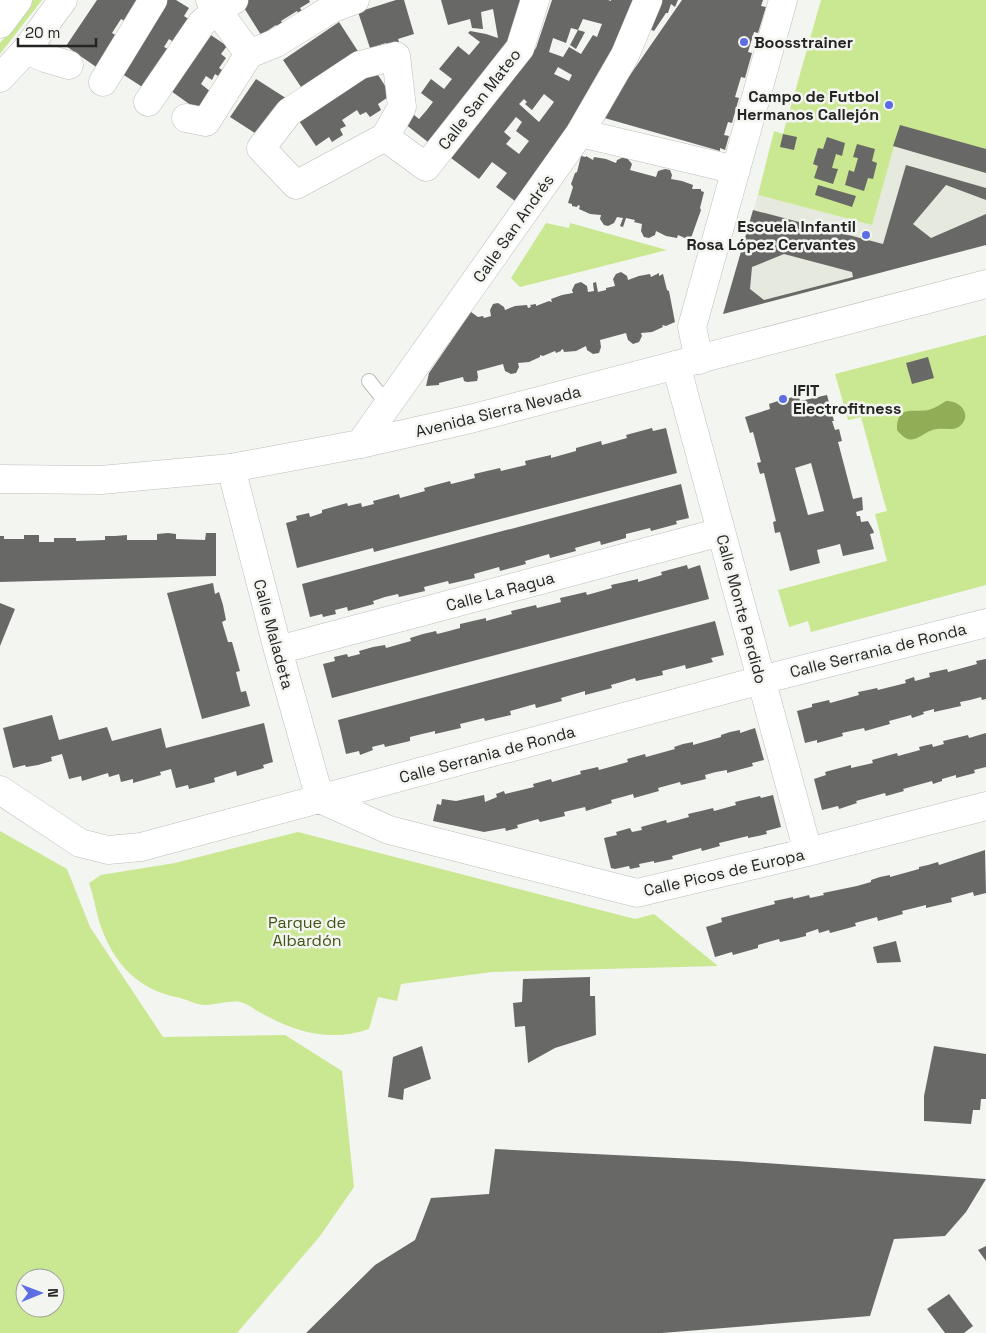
<svg xmlns="http://www.w3.org/2000/svg" width="986" height="1333" font-family="'Space Grotesk',sans-serif">
<style>
.built{fill:#e5e9de}
.green{fill:#cae791;fill-rule:evenodd}
.water{fill:#91ad56}
.building{fill:#686966;fill-rule:evenodd}
.lines{fill:none;stroke-linecap:round;stroke-linejoin:round}
.lane-casing{stroke:#bdbeba;stroke-width:16}
.street-casing{stroke:#bdbeba;stroke-width:29}
.secondary-casing{stroke:#bdbeba;stroke-width:29}
.lane{stroke:#fff;stroke-width:14}
.street{stroke:#fff;stroke-width:28}
.secondary{stroke:#fff;stroke-width:28}
.poi-dot{fill:#5d6de4;stroke:#f3f5f0;stroke-width:2}
.labels{text-anchor:middle;stroke-width:5;stroke-linejoin:round;paint-order:stroke}
.poi-label{font-size:16px;font-weight:bold;fill:#242423;stroke:#f3f5f0;text-anchor:start}
.street-label{font-size:16px;fill:#242423;stroke:#f3f5f0}
.park-label{font-size:16px;fill:#415213;stroke:#f3f5f0}
</style>
<rect width="100%" height="100%" fill="#f3f5f0"/>
<path class="built" d="M893 146 986 173V245L724 314 758 195 872 225Z"/>
<path class="green" d="M33 0H42L0 54V43L20 19Z
M821 0H986V173L894 146 872 225 758 195 774 131 783 134Z
M546 223 569 228 570 223 667 250 520 287 511 278Z
M986 335V585L811 632 808 621 789 627 778 590 887 561 875 514 887 511 884 501 861 417 848 420 835 374Z
M0 831 67 869 90 927 163 1037 285 1035 342 1071 354 1187 320 1236 237 1333H0ZM25 1278H55V1308H25Z
M298 832 635 919 654 914 718 966 492 972 401 984 397 1001 378 997 369 1029C331 1042 298 1033 263 1014 256 1011 250 1005 243 1003 231 998 211 1008 198 1004 193 1003 188 1000 183 999 179 997 173 997 168 995 133 985 112 959 100 924 96 911 94 897 89 883L101 875 175 863Z"/>
<path class="water" d="M946 401C960 400 973 415 960 426 954 431 945 428 937 429 920 431 914 451 897 430 897 404 911 413 928 410 934 409 941 404 946 401Z"/>
<path class="building" d="M97 0H142L127 22 121 19 112 33 117 36 102 71 66 46Z
M166 0H176L189 8 184 16 190 20 175 43 169 39 164 47 170 50 150 92 113 68Z
M246 0H309L310 2 300 8 304 15 301 17 297 11 281 21 285 28 280 31 276 25 261 35 241 3Z
M396 0H404L414 34 398 39 400 45 388 49 386 43 370 48 358 12Z
M441 0H526L515 34 433 146 400 120 408 110 419 119 426 111 433 102 421 93 431 79 444 89 452 79 439 69 458 46 469 55 480 42 468 33 470 31 486 34 498 38 493 9 481 12 483 29 472 28 470 19 448 25Z
M552 0H608L611 1V0H641L621 47 519 204 496 187 507 173 492 162 479 179 443 152 536 48ZM583 19 602 24 597 37 593 35 581 54 569 47 563 57 549 52 553 38 566 43 571 28 578 30ZM558 67 572 75 569 81 554 74ZM544 94 554 102 539 122 519 104 524 99 527 102 525 104 532 110ZM516 117 522 122 516 131 529 141 519 154 506 144 511 138 504 132Z
M657 0H678L675 7 671 4 668 13H666L654 31 645 27Z
M682 0H763L761 6 766 7 758 33 754 32 748 52 752 53 745 78 741 77 735 97 739 98 732 123 728 122 724 135 729 136 725 150 720 148V151L601 117Z
M339 22 363 59 307 96 283 60Z
M202 29 227 46 221 54 226 58 219 68 225 72 221 78 215 74 212 80 206 76 201 84 211 92 199 111 164 86Z
M578 30 585 32 576 49 570 45Z
M371 64 391 95 378 104 381 110 370 117 366 112 360 115 357 110 342 120 346 126 340 129 343 135 332 142 329 137 316 146 295 115Z
M256 79 292 102 261 137 230 117Z
M900 125 986 149V173L893 146Z
M783 134 797 137 794 150 780 147Z
M827 137 845 143 842 156 836 154 832 168 838 169 833 184 814 178 818 166 813 164 818 148 823 149Z
M857 144 875 149 872 161 877 163 873 179 868 178 864 191 845 185 849 170 854 172 858 158 853 157Z
M581 156 586 157V156L593 160 594 157 606 159 616 163 617 160 624 157 627 158 632 164 630 170 656 177 658 171 665 169 670 170 672 175 671 179 682 181 693 185 692 189H701V191L704 192 700 208 701 210 691 238 687 237V239L678 235 677 238 666 236 656 231 655 235 649 238 644 237 641 231 642 224 634 222 635 220 626 218 623 227 620 226 623 218 617 217 614 223 608 226 604 225 600 219 601 215 590 214 579 209 580 206 578 205 577 207 572 206V204L568 203 573 187 571 184 575 173 577 172Z
M906 165 986 188V200L946 185 913 224 931 238 986 214V245L723 314 753 210 883 244ZM784 254 852 272 853 277 764 300 750 289 752 267Z
M818 185 856 196 852 207 815 195Z
M621 272 627 276 628 280 639 276 650 274 651 277 659 273V276L663 274 667 290 669 291 675 322 666 326 662 325 663 327 652 332 641 333 642 336 639 342 633 344 628 340 626 333 600 340 601 347 599 353 593 354 587 350 586 346 576 351 564 352 563 349 561 350V351L556 353 555 351 543 356 540 355V357L529 362 518 363 519 367 516 373 511 374 505 371 503 364 477 371 478 377 477 381 467 382 464 381 463 377 439 383V385L426 386 429 373 471 312 478 317 483 316 484 318 491 316 490 310 493 304 498 303 504 307 505 310 515 306 527 305 528 308 531 307 530 305 536 304V306L549 301 552 302 551 299 562 295 573 293 572 290 575 284 581 282 587 286 588 292 594 291 593 283 596 282 598 292 606 290V288L615 286 613 279 616 274Z
M928 357 934 378 912 384 906 363Z
M827 395 834 421H832L835 430 839 429 842 441 838 442 853 499 862 497 863 510 856 512 857 516H860L861 522 868 521 873 530 874 533 870 534 874 549 843 556 840 544 817 550 820 563 790 571 780 532 775 533 773 522 776 521 764 473 760 474 757 463 761 462 753 432 750 433 745 417 770 409 769 404 784 399 799 396 800 401ZM811 463 824 511 808 515 795 468Z
M652 428 653 431 666 428 677 473 374 552 373 548 297 568 286 523 297 520 296 516 309 513 310 517 322 513V510L347 503 348 506 361 503 362 507 374 504 373 501 399 494 400 498 425 491 424 488 450 481 451 484 475 478 474 474 500 468 501 471 526 465 525 461 551 455V458L576 451V448L601 441 602 445 627 438 626 435Z
M681 484 689 518 676 521 677 524 651 531 650 528 626 534V538L601 545 600 541 575 548 576 551 550 558 549 554 525 561 526 564 500 571 499 567 474 574 475 578 449 584 448 581 424 587 425 591 399 597 398 594 385 597 373 601 374 604 348 611 347 607 335 610 336 614 323 617 322 614 310 617 302 584Z
M168 533 176 534V539L205 540 206 533H216V576L0 582V536H4V539H24V535H39V542H54V538H76V541L105 540V536H115L127 535V540H157V534Z
M687 565 688 569 700 565 709 599 332 698 323 664 335 661 334 657 347 654 348 657 360 654 359 651 373 647 385 645 386 648 411 641 410 638 423 634 436 631 437 634 449 631 460 628V624L486 618V621L512 614 511 611 536 605 537 608 561 602 560 598 586 592 587 595 612 588 611 585 638 579V582L662 575 661 572Z
M213 583 215 594 219 592 223 605 226 620 222 622 228 642H232L240 671 236 672 241 692 246 691 250 706 202 719 167 593Z
M0 603 15 609 0 646Z
M715 621 724 655 711 658 713 662 686 669 685 665 662 671 663 675 636 681 635 678 611 685 612 688 585 695V691L561 698 562 701 536 708 535 704 510 711 511 715 485 721 484 718 460 724 461 728 435 734V731L422 734 410 737V741L385 747 384 744 372 747 373 750 360 755 359 751 346 754 338 720Z
M986 659V699L982 700 981 697 970 700 960 702 961 706 934 712V709L923 712 924 714 912 718 911 715 889 721 890 724 865 731 864 728 842 733 843 736 817 743V740L805 743 797 711 812 707V704L829 700 830 703 859 695 858 692 868 690 877 688 878 690 906 683 905 680 914 677 915 681 930 677 929 673 947 669 948 672 977 664 976 661Z
M52 715 59 740 107 727 112 741 161 728 166 748 264 723 273 762 263 765 264 768 237 776 236 771 214 778 215 782 189 789 188 785 176 788 171 769 160 772 161 775 133 783V779L121 782 119 774 109 777 108 773 82 781 81 776 69 779 62 754 51 757 52 761 38 765 26 767 25 765 13 768 3 728Z
M755 728 764 760 752 763 753 766 727 773V770L716 772 705 775 706 779 681 785 680 782 658 788 659 791 634 798 633 794 611 800 612 803 586 811 585 807 564 812 565 816 540 822 538 819 517 825 518 828 506 831 505 828 484 832 433 821 437 804 441 805 442 799 456 801 484 795 485 802 497 797 496 794 504 791 505 794 534 787 533 784 551 779 552 782 581 774 580 771 598 767 599 770 628 762 627 759 645 754 646 757 675 749 674 747 683 744 693 742V745L721 737V735L730 732 740 730V733Z
M986 733V767L974 770 975 773 956 778V775L942 779V781L933 784 932 781 903 789 904 791 886 796 885 793 856 801 857 803 839 809 838 806 822 810 814 779 826 775 825 772 851 765V768L873 763 872 760 897 753 898 756 920 750 919 747 932 744 933 747 944 744 943 741 968 735 969 738Z
M773 795 781 827 766 831 767 834 758 836 748 838V836L719 843 720 846 702 851 701 848 672 856 673 859 654 863V861L639 864 640 867 630 869 629 866 615 869 611 868 604 838 617 835 616 832 630 828 632 832 642 830 641 827 666 820 667 823 689 817 688 814 701 811 713 808 714 811 736 805 735 802 760 796 761 798Z
M985 850 986 893 974 896 973 892 951 898 952 902 926 908V905L902 911 903 914 878 921 877 917 855 923 856 926 830 933 829 930 819 933 818 929 806 933V936L794 939 780 942 779 939 758 945V948L733 955 732 952 715 957 706 927 722 922 721 918 775 904 774 901 784 899 793 897V899L809 895 810 898 824 895 823 893 857 886 871 882V880L880 877 890 875V877L919 869V867L928 865 938 862 939 865Z
M896 941 901 962 877 963 873 947Z
M590 977V996H595L596 1035 555 1048 528 1063 525 1026 515 1027 513 1003 522 1002 523 979Z
M422 1046 431 1079 404 1089 403 1100 388 1097 393 1057Z
M934 1046 986 1054V1099H981L980 1110H973L971 1124 924 1121V1096Z
M495 1149 736 1161 986 1179 966 1212 945 1236 894 1239 870 1316 662 1333H306L375 1265 415 1240 431 1198 489 1194Z
M986 1246V1261L978 1250Z
M949 1294 973 1326 964 1333H945L927 1309Z"/>
<g class="lines">
<g class="lane-casing">
<path id="lane" d="M369 381 388 405"/>
</g>
<g class="street-casing">
<path id="street" d="M210 0 249 54
M26 50 45 58 69 65
M103 82 153 0
M148 102 202 23 217 10 234 0
M186 118 206 122 249 54 276 43 331 9 355 0
M580 133 736 170
M385 137 402 107 396 56 360 65 289 112 261 148 296 185 385 137 426 167 520 48 535 0
M699 360 692 327 783 0
M676 365 808 852
M360 444 580 133 625 55 648 0
M231 468 278 650 320 799 389 830 637 893 808 852 986 806
M278 650 721 532
M0 790 80 843 108 850 141 847 761 680 986 623"/>
</g>
<g class="secondary-casing">
<path id="secondary" d="M0 24 18 0
M0 78 26 50 63 0
M0 479 101 480 231 468 360 444 470 419 986 284"/>
</g>
<use href="#lane" class="lane"/>
<use href="#street" class="street"/>
<use href="#secondary" class="secondary"/>
</g>
<g class="poi-dot">
<circle cx="744" cy="42" r="5"/>
<circle cx="889" cy="105" r="5"/>
<circle cx="866" cy="235" r="5"/>
<circle cx="783" cy="399" r="5"/>
</g>
<g class="labels">
<g class="poi-label">
<text x="754" y="48">Boosstrainer</text>
<text x="879" y="102" text-anchor="end">Campo de Futbol<tspan x="879" dy="18">Hermanos Callejón</tspan></text>
<text x="856" y="232" text-anchor="end">Escuela Infantil<tspan x="856" dy="18">Rosa López Cervantes</tspan></text>
<text x="793" y="396">IFIT<tspan x="793" dy="18">Electrofitness</tspan></text>
</g>
<g class="street-label">
<text transform="translate(479 99) rotate(-52)" y="6">Calle San Mateo</text>
<text transform="translate(513 228) rotate(-55)" y="6">Calle San Andrés</text>
<text transform="translate(498 411) rotate(-14)" y="6">Avenida Sierra Nevada</text>
<text transform="translate(500 591) rotate(-15)" y="6">Calle La Ragua</text>
<text transform="translate(742 609) rotate(75)" y="6">Calle Monte Perdido</text>
<text transform="translate(274 634) rotate(75)" y="6">Calle Maladeta</text>
<text transform="translate(878 650) rotate(-14)" y="6">Calle Serrania de Ronda</text>
<text transform="translate(487 754) rotate(-15)" y="6">Calle Serrania de Ronda</text>
<text transform="translate(724 872) rotate(-13)" y="6">Calle Picos de Europa</text>
</g>
<g class="park-label">
<text x="307" y="928">Parque de<tspan x="307" dy="18">Albardón</tspan></text>
</g>
</g>
<g transform="translate(40 1293) rotate(89)"><circle r="24" fill="#f3f5f0" stroke="#a0a19e"/>
<path d="M0-4L9 19L0 12L-9 19Z" fill="#5d6de4"/>
<text y="-8" font-size="14" font-weight="bold" text-anchor="middle" fill="#242423">N</text>
</g>
<path d="M18 38v8h78v-8" fill="none" stroke="#242423" stroke-width="2.5"/>
<text x="25" y="38" font-size="15" fill="#242423" stroke="#f3f5f0" stroke-width="4" paint-order="stroke">20 m</text>
</svg>
